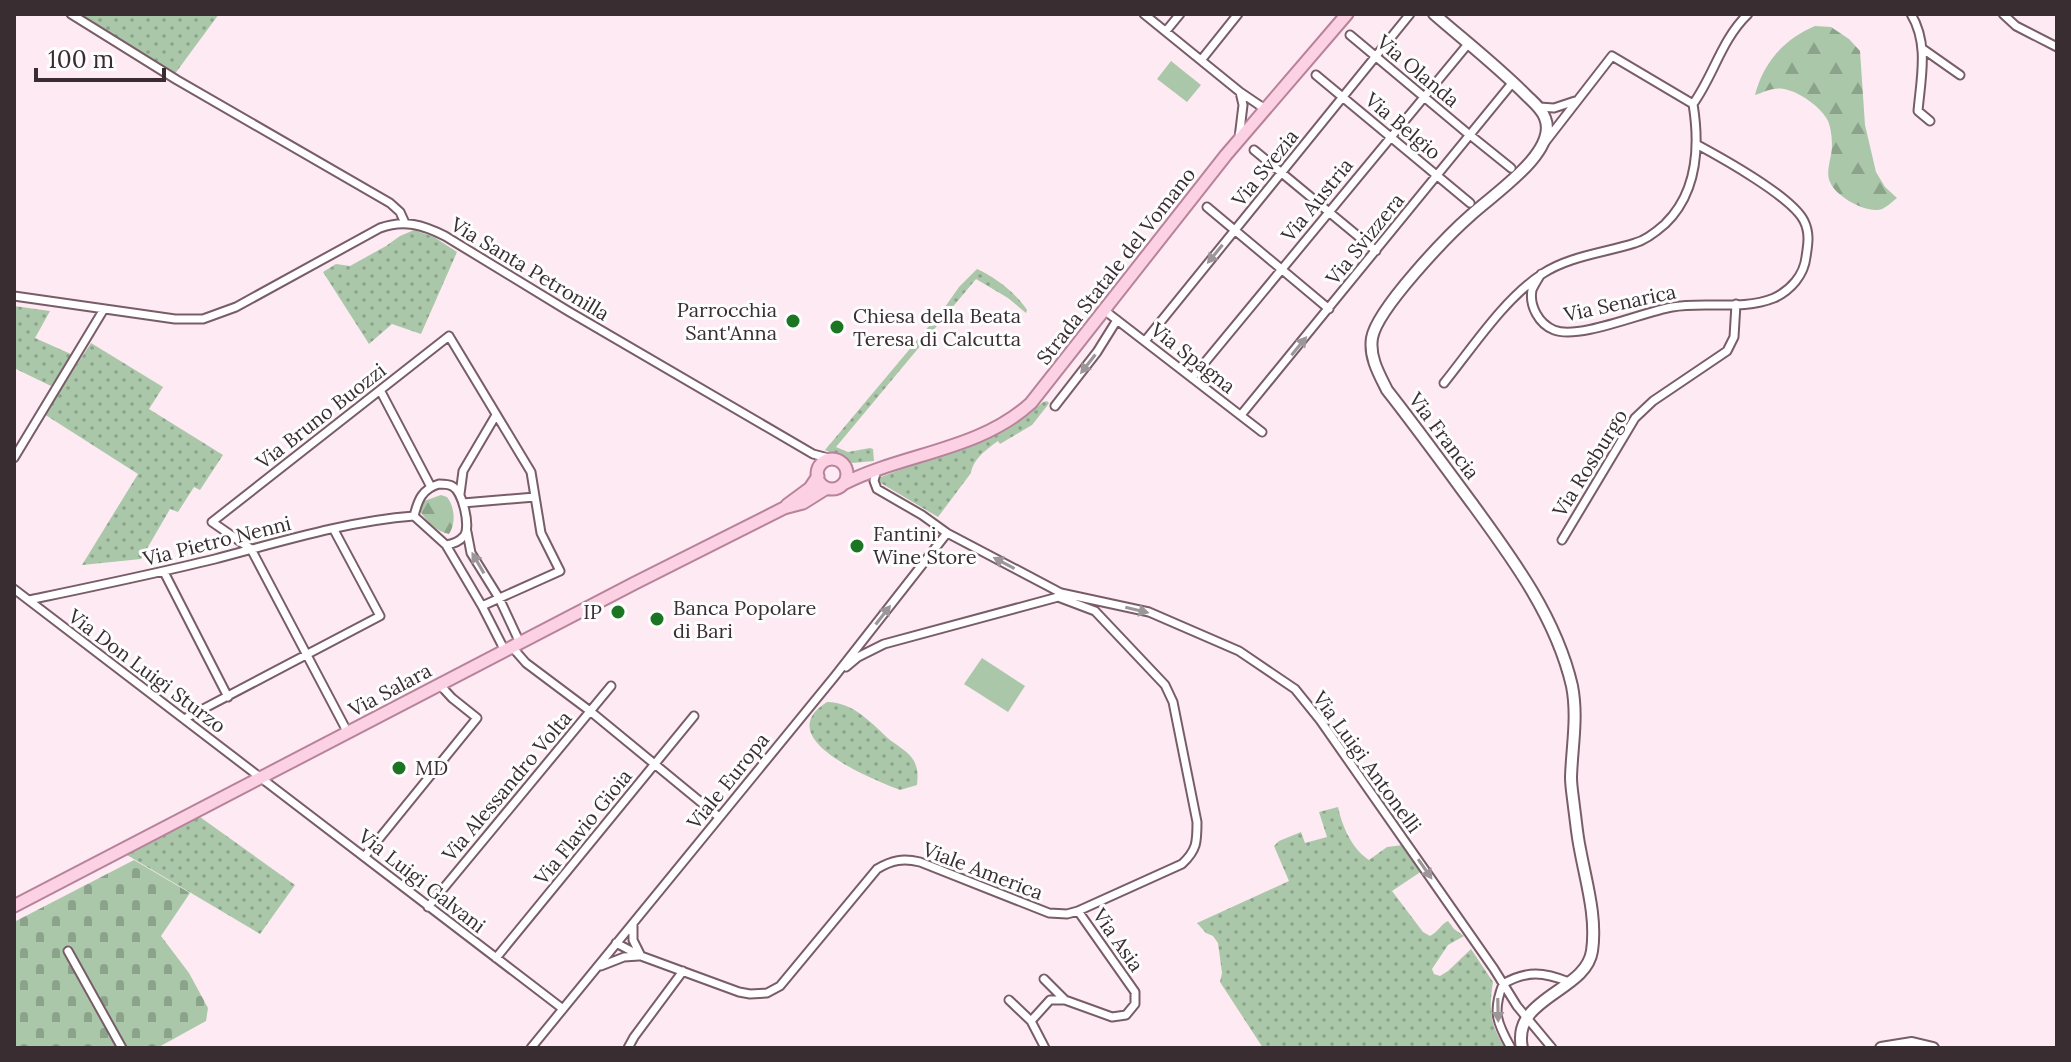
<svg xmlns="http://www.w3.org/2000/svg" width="2071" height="1062" font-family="Lora,serif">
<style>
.grass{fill:url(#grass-dots)}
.forest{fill:url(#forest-firs)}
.cemetery{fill:url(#cemetery-stones)}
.pitch{fill:#aac8a9}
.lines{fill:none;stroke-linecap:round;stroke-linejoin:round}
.street-casing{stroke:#785d68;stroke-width:11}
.secondary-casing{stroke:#785d68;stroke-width:14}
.primary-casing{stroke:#b7839a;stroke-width:15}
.street{stroke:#fff;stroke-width:7}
.secondary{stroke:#fff;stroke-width:10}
.primary{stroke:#fdd1e4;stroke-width:11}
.oneway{fill:#9c9698}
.poi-dot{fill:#1c7523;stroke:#fdfdfd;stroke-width:3}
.labels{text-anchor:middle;stroke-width:6;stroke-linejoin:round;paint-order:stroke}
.street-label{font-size:20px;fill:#392d32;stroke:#fdfdfd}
.poi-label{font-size:20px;fill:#392d32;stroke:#fdfdfd;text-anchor:start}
</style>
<defs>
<pattern id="grass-dots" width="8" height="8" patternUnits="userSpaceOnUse" patternTransform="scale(2)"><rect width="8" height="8" fill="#aac8a9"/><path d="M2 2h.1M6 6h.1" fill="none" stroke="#8ba38a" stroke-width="1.8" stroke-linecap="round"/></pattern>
<pattern id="forest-firs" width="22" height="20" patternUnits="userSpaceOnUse" patternTransform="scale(2)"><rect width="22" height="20" fill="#aac8a9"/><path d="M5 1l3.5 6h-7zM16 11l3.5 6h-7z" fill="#8ba38a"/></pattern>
<pattern id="cemetery-stones" width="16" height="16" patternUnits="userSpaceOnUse" patternTransform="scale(2)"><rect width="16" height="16" fill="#aac8a9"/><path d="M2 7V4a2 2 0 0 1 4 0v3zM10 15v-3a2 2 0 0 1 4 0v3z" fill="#8ba38a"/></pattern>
</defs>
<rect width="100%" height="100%" fill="#fdeaf2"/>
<path class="grass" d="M76 14H219L174 75Z
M414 230 434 237 457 252 421 334 392 324 369 344 323 272 336 264 350 266 386 246 400 236Z
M977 269C995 277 1016 293 1027 310L1026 313 1008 298 976 279 836 447 848 452 870 448 873 449 874 461 852 463 825 450 945 307 959 287Z
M14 306 50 311 35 338 73 355 51 386 14 368Z
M91 343 163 387 149 409 223 455 200 490 194 487 178 512 170 509 141 559 82 565 138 474 44 414Z
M1047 401 1049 403 1047 406 1032 425 1000 444 998 441C987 449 973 459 971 473L938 517 879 482 878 478 1006 430 1026 417 1043 402Z
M827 702C854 702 872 724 890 740 898 746 909 752 914 761 918 769 918 775 917 785L900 790C875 780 768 739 827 702Z
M1338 807C1342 826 1352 849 1369 860L1387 847 1403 845 1422 871 1392 891 1423 932 1430 936C1438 932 1441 924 1448 921L1454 929 1464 936 1448 945 1432 969 1434 974 1440 976 1448 971 1471 949 1493 982C1489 1007 1489 1026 1506 1048H1263L1220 982 1222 973 1218 943 1213 936 1206 933 1197 923 1289 881 1274 846 1279 841 1301 832 1305 843 1327 837 1319 812Z
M200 817 295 885 260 934 127 855Z"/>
<path class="forest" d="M1815 26 1831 27 1849 39 1860 51 1865 125 1876 172 1885 187 1897 198C1893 201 1887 207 1882 209 1867 214 1836 197 1830 182 1825 172 1832 157 1832 146 1832 138 1831 128 1828 121 1821 107 1800 92 1784 89 1772 87 1765 92 1755 95 1763 63 1784 39 1815 26Z
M441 495 447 497C455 507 456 524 449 534 437 532 426 521 420 511L424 501Z"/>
<path class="cemetery" d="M134 860 190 893 161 936 189 973 208 1008 206 1021 157 1048H14V922Z"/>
<path class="pitch" d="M1171 61 1201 85 1187 102 1157 79Z
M982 658 1025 686 1008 712 964 684Z"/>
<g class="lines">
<g class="street-casing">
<path id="street" d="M71 14 177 80 390 203 400 212 405 223
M1144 14 1240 92 1265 109
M1911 14C1929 44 1921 77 1918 111L1930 121
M2003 14 2016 26 2057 47
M1166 31 1180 14
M1350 35 1466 132
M1923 49 1960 75
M1202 59 1238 14
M1316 75 1470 203
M1539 107 1554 108 1575 101
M1470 135 1511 168
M1239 138 1243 105 1240 92
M1546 141 1612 56 1693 104
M1254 150 1376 251
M1207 207 1329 309
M1541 274C1538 279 1534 285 1532 290 1529 306 1539 324 1554 330 1579 340 1643 312 1672 307 1705 301 1742 311 1774 298 1791 290 1804 275 1806 257 1808 244 1810 233 1804 221 1792 197 1722 158 1696 144
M14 296 175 319H203L236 307 380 228C404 219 423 225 445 236L568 311 813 454 832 459
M1104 310 1262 432
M1145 341 1410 14
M1192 378 1468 44
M1444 383C1473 347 1504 299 1542 274 1569 256 1604 253 1635 243 1646 240 1656 232 1665 224 1697 193 1700 147 1693 104 1714 75 1721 40 1748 14
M380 390 431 487
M1055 406 1097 352 1117 320
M1241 415 1513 82
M14 458 104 309
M877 469 874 481 877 489 922 515 947 533 1061 593 1149 612 1239 651 1295 689 1320 720 1427 873 1494 969 1517 1006 1552 1048
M439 484C444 484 448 484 452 486 463 492 471 527 464 536 459 542 453 544 446 545L414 516C418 500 422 489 439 484Z
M460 494 463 471 496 415
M463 503 535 497
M467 532 471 553 499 598 520 643
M1562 540 1635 418 1653 401 1727 351 1734 337 1736 304
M446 545 482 606 505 651
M164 572 228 697
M14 589 563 1009
M29 600C91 587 154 574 215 559 280 542 347 521 414 516
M512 647 526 663 590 711 719 817
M846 667 858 657 884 644 1058 597 1060 595
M184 719 380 616 334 530
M348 733 251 549 212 522 449 336 531 472 541 533 560 571 482 606
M365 856 477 718 452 698 440 685
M428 907 611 686
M633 924V940L640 954
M616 943 641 956 739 992 750 994 767 993 780 986 877 869C892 860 903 858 920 862L1049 913 1067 914 1078 911 1182 864C1197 850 1197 842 1197 822L1173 702 1165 685 1095 611 1058 597
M68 951 122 1048
M496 958 694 716
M601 966 624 957 639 956
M1044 979 1065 1000
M1009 1000 1031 1021
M531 1048 835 676 947 533
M628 1048 634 1037 683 971
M1045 1048 1031 1021 1050 1000H1065L1112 1017 1126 1015 1135 1004V992L1078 911
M1511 1048C1497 1023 1492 1012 1503 984 1527 970 1544 972 1569 982"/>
</g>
<g class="secondary-casing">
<path id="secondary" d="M1434 14C1465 41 1497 66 1526 95 1533 102 1542 109 1545 118 1559 152 1492 195 1471 215 1447 236 1377 309 1372 338 1369 357 1379 374 1387 390 1416 427 1443 464 1471 502 1512 558 1556 617 1572 686 1578 717 1572 746 1571 777 1571 787 1573 797 1574 807 1576 821 1577 835 1580 849 1586 882 1597 917 1592 951 1586 992 1511 997 1522 1048
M1881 1048 1912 1043 1933 1048"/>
</g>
<g class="primary-casing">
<path id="primary" d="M817 474a15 15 0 1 1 30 0a15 15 0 1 1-30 0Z
M845 483C905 453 980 450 1031 403L1226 155 1347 14
M787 505 810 488 818 476
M14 906 635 583 784 508 803 503 827 488"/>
</g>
<use href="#street" class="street"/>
<use href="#secondary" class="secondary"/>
<use href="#primary" class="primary"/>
</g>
<defs><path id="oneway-solid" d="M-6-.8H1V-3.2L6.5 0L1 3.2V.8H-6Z" transform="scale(2)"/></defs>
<g class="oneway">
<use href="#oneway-solid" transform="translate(1215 254) rotate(129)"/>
<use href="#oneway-solid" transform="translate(1299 346) rotate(-51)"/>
<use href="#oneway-solid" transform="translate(1088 364) rotate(128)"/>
<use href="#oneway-solid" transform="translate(478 563) rotate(-120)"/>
<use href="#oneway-solid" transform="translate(1004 563) rotate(-152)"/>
<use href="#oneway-solid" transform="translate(1137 610) rotate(13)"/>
<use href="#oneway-solid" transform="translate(883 615) rotate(-52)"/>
<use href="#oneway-solid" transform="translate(1425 869) rotate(55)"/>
<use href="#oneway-solid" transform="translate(1498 1010) rotate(89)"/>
</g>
<g class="poi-dot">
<circle cx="793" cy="321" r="8"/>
<circle cx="837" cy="327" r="8"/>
<circle cx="857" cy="546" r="8"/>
<circle cx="618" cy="612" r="8"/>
<circle cx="657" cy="619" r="8"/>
<circle cx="399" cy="768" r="8"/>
</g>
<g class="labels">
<g class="street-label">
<text transform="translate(1418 71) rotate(40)" y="7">Via Olanda</text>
<text transform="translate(1403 126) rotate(40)" y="7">Via Belgio</text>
<text transform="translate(1265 168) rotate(-51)" y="7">Via Svezia</text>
<text transform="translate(1317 200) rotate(-51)" y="7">Via Austria</text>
<text transform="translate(1365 239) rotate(-51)" y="7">Via Svizzera</text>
<text transform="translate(1116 266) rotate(-52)" y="7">Strada Statale del Vomano</text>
<text transform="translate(530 269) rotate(31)" y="7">Via Santa Petronilla</text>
<text transform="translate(1620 303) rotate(-12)" y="7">Via Senarica</text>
<text transform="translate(1193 358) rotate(38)" y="7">Via Spagna</text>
<text transform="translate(321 416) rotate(-38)" y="7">Via Bruno Buozzi</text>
<text transform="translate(1444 436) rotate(53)" y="7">Via Francia</text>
<text transform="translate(1590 463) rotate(-58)" y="7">Via Rosburgo</text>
<text transform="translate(217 541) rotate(-14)" y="7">Via Pietro Nenni</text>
<text transform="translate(147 671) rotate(37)" y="7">Via Don Luigi Sturzo</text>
<text transform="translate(390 690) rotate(-28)" y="7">Via Salara</text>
<text transform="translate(1367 762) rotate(54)" y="7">Via Luigi Antonelli</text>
<text transform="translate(728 781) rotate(-51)" y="7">Viale Europa</text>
<text transform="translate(507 786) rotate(-50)" y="7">Via Alessandro Volta</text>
<text transform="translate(583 827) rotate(-51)" y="7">Via Flavio Gioia</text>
<text transform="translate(983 871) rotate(21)" y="7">Viale America</text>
<text transform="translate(422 881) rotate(38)" y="7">Via Luigi Galvani</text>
<text transform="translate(1118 940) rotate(55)" y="7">Via Asia</text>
</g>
<g class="poi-label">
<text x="777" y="317" text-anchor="end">Parrocchia<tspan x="777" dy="23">Sant'Anna</tspan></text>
<text x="853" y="323">Chiesa della Beata<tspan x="853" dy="23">Teresa di Calcutta</tspan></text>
<text x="873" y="541">Fantini<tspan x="873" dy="23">Wine Store</tspan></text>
<text x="673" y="615">Banca Popolare<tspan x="673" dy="23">di Bari</tspan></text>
<text x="602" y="619" text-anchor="end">IP</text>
<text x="415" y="775">MD</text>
</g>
</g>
<rect width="2071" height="1062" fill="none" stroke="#392d32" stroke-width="32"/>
<path d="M36 68v12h128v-12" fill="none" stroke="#392d32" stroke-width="4"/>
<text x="48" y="68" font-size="24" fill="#392d32" stroke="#fdfdfd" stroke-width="6" paint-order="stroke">100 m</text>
</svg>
